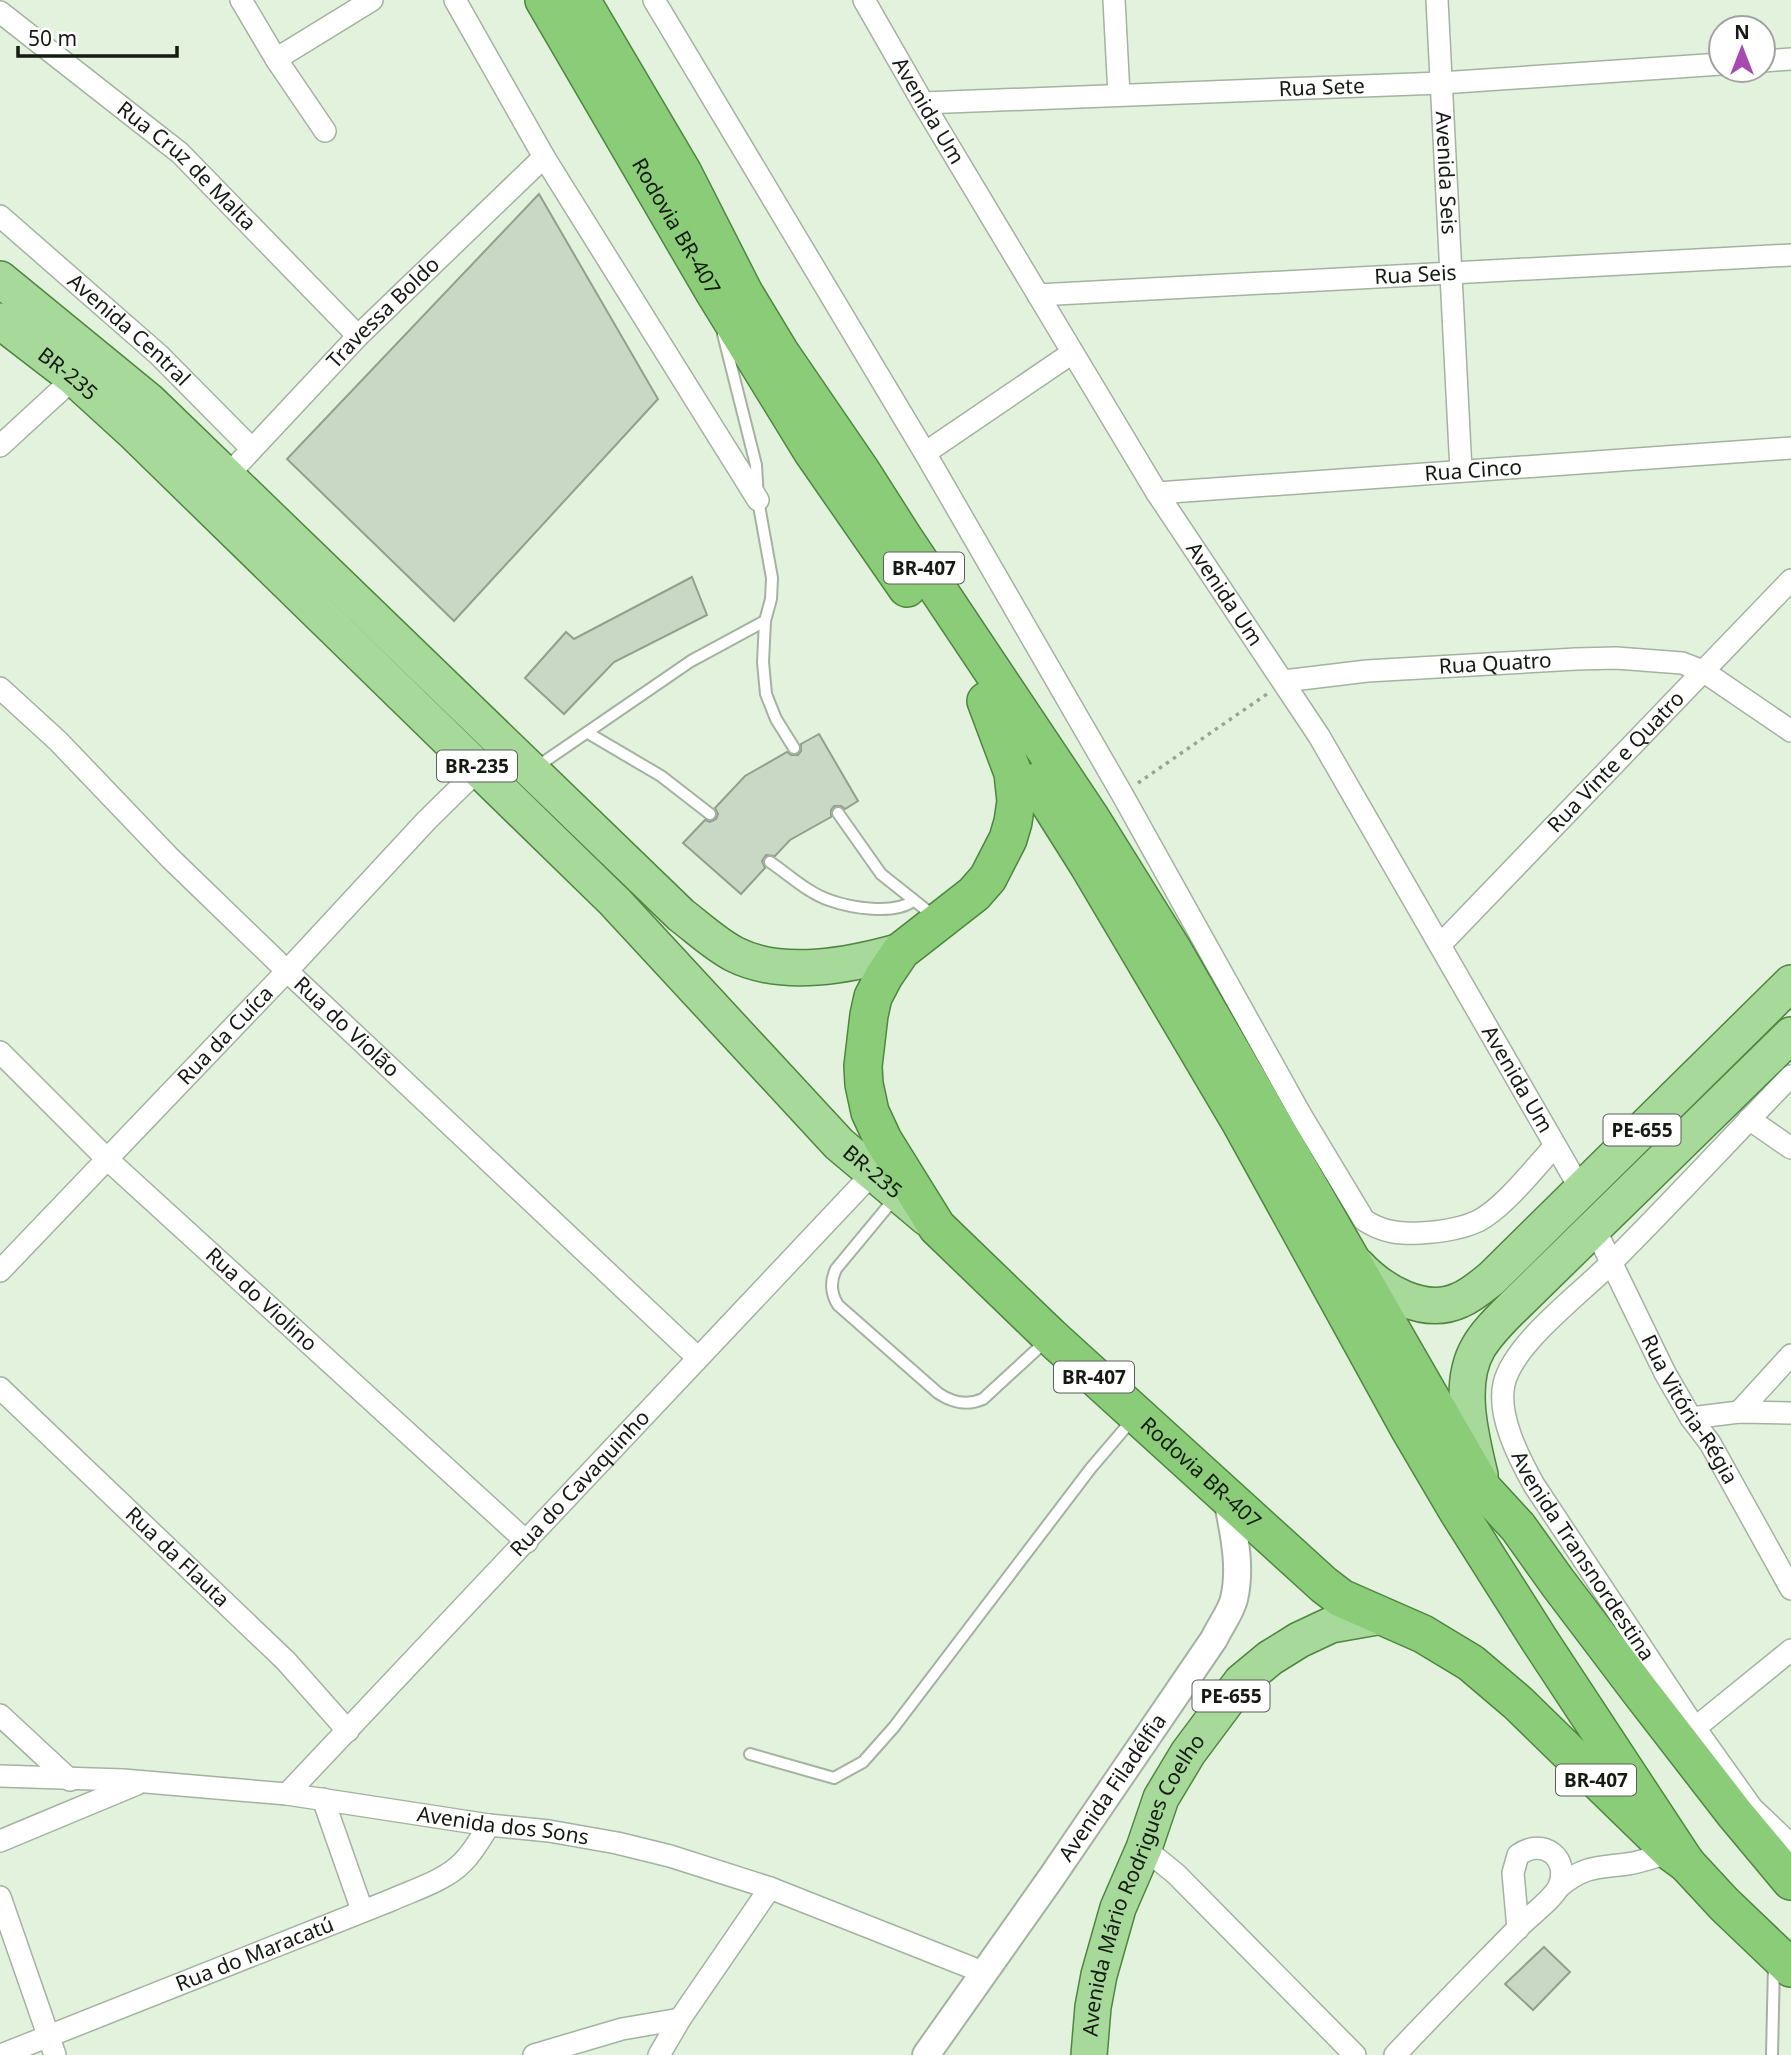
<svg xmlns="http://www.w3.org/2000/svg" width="1791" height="2055" font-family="'Noto Sans',sans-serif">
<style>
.building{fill:#c8d8c4;stroke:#91a08e;stroke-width:2}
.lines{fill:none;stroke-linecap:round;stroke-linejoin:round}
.service-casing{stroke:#a3b3a0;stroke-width:14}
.minor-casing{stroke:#a3b3a0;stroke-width:24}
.tertiary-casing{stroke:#a3b3a0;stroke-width:30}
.primary-casing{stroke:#4e863f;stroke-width:38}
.trunk-casing{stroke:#4e863f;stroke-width:40}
.path{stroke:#98a494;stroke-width:3.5;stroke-dasharray:3.5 5;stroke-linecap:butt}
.service{stroke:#fff;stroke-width:10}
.minor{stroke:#fff;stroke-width:21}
.tertiary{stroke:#fff;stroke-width:26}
.primary{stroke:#a7d99a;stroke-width:35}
.trunk{stroke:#8acc78;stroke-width:37}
.labels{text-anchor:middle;stroke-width:7;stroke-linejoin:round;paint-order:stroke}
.shield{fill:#fff;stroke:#5b5f5a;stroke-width:2}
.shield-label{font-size:19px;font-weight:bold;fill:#151a13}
.street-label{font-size:21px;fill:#151a13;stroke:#fff}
</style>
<rect width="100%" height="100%" fill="#e2f2dd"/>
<path class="building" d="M539 194 658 399 454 621 287 459Z
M692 577 707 615 614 662 564 714 525 678 566 632 574 639Z
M819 734 858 801 845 809 841 806H834L831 810V817L790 840 775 856 766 855 762 861 765 868 741 894 683 843 705 820 710 822 716 819 718 814 715 808 745 776 787 752 791 755H798L801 751V744Z
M1544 1947 1570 1972 1533 2010 1505 1984Z"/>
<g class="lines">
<g class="service-casing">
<path id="service" d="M723 334 756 465 758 500 772 578 771 599 765 621 763 662 766 694 776 719 794 748
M588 733 661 776 710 814
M535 768 691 661 765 621
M838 813 881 874 935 917
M770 862C788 874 808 893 829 900 851 908 894 915 913 901
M894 1199 836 1269C830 1281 831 1294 838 1305L938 1393C951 1402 967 1406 983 1399L1046 1341
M750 1754 834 1778 863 1762 894 1727 1091 1468 1132 1420
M1772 2055 1774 1964"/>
</g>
<g class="minor-casing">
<g id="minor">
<path d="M241 0 276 59 325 131"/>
<path d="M455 0 544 157 758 500"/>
<path d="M654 0 925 453 1122 794 1302 1117 1364 1220C1382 1232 1399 1234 1420 1233 1439 1232 1461 1229 1478 1221 1504 1208 1535 1167 1555 1146"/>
<path id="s1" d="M864 0 923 103 1157 493 1319 736 1581 1190"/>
<path d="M1114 0 1119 95"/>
<path id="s2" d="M1437 0 1461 471"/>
<path id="s3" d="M0 12 180 153 358 336"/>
<path d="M276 59 372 0"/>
<path d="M1763 61 1791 59"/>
<path id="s4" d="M923 103 1441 83 1721 64"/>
<path id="s5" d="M0 216 159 355 252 449"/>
<path id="s6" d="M1038 295 1791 255"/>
<path d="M0 446 74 378"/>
<path d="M925 453 1072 353"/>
<path id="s7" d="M227 476 358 336 544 157"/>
<path id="s8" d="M1157 493 1791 448"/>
<path id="s9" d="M1284 681 1367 671 1576 659 1616 658 1682 663 1703 671 1791 731"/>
<path id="s10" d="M0 688 58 741 170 858 287 971 698 1358"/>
<path id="s11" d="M1440 945 1791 580"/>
<path id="s12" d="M0 1052 106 1158 527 1542"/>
<path id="s13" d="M1791 1076C1731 1138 1673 1201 1613 1261 1583 1292 1513 1343 1504 1384 1497 1416 1519 1458 1534 1485L1695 1728 1752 1808 1791 1845"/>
<path d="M1749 1119 1791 1148"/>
<path id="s14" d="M1594 1227 1665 1373 1691 1418 1710 1443 1791 1589"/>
<path id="s15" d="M0 1271 287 971 427 820 479 769"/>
<path id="s16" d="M0 1388 286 1661 348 1731"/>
<path d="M1739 1412 1791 1355"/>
<path d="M1691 1418 1739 1412 1791 1413"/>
<path d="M0 1715 70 1780"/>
<path d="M1695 1728 1791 1650"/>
<path id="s17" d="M0 1776 123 1780 287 1794 489 1825 549 1831 617 1843 670 1856 770 1888 985 1973"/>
<path id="s18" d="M287 1794 872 1174"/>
<path d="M323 1799 362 1910"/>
<path d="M0 1841 137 1784"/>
<path d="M1144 1848 1176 1874 1355 2055"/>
<path d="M1559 1887C1584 1866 1596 1868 1627 1864 1642 1862 1657 1856 1671 1852"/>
<path d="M0 1897 55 2055"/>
<path id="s19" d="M1 2055 389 1901C413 1890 445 1881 463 1862 474 1851 481 1838 489 1825"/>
<path d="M534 2055 622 2029 680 2019"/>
<path d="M659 2055 680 2019 770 1888"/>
<path d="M1395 2055C1436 2011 1479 1968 1521 1925 1531 1915 1554 1898 1559 1886 1570 1860 1545 1836 1518 1855L1513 1873 1518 1929"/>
</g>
</g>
<g class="tertiary-casing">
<g id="tertiary">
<path id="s20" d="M926 2055 1051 1878 1214 1639C1220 1626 1231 1612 1234 1599 1242 1566 1233 1530 1227 1498"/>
</g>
</g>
<g class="primary-casing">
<g id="primary">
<path d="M0 279 149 401 681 915C698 928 715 944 734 954 783 979 851 965 901 951"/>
<path id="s21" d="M0 321 74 378 132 431 615 902 839 1144 927 1218"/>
<path d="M1357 1265C1381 1291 1424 1317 1460 1300 1472 1295 1482 1286 1492 1278L1791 983"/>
<path d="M1480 1475C1471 1437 1457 1384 1478 1348 1486 1334 1498 1322 1509 1311L1791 1035"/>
<path id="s22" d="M1089 2055 1093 2007 1099 1975 1118 1908 1144 1848 1161 1798 1188 1753 1241 1682 1270 1658 1299 1640 1331 1625 1382 1616"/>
</g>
</g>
<g class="trunk-casing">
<g id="trunk">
<path id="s23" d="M544 0 713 290 812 451 907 588"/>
<path d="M581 0 683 173 744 293 781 354 861 471 903 537 1090 817 1171 947 1483 1489 1518 1527 1558 1583 1639 1690 1735 1814 1791 1881"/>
<path id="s24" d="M986 701 1013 773 1016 801 1013 822 1008 839 988 878 974 894 901 951 884 976 873 997 869 1015 863 1066 864 1084 870 1112 883 1140 937 1227 1050 1336 1324 1585 1341 1598 1423 1634 1471 1663 1518 1703 1671 1852 1686 1863 1724 1904 1791 1968"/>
<path d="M1036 782 1089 866 1241 1123 1409 1428 1459 1513 1540 1641 1686 1863"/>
</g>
</g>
<path class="path" d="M1138 783 1267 694"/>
<use href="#service" class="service"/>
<use href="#minor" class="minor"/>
<use href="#tertiary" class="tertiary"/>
<use href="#primary" class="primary"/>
<use href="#trunk" class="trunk"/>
</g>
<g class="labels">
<g class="shield">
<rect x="884" y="552.5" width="80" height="31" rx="5"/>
<rect x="437" y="750.5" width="80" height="31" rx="5"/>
<rect x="1603.5" y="1114.5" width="77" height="31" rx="5"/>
<rect x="1054" y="1361.5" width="80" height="31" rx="5"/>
<rect x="1192.5" y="1680.5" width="77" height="31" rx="5"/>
<rect x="1556" y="1764.5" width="80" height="31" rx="5"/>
</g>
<g class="shield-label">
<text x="924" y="575">BR-407</text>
<text x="477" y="773">BR-235</text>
<text x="1642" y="1137">PE-655</text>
<text x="1094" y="1384">BR-407</text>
<text x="1231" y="1703">PE-655</text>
<text x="1596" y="1787">BR-407</text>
</g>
<g class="street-label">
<text dy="7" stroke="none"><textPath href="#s4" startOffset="399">Rua Sete</textPath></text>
<text dy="7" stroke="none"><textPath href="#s1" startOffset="128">Avenida Um</textPath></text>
<text dy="7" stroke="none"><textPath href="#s3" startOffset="242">Rua Cruz de Malta</textPath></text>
<text dy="7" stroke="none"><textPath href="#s2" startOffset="173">Avenida Seis</textPath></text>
<text dy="7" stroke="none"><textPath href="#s23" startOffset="262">Rodovia BR-407</textPath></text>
<text dy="7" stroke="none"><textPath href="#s6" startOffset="378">Rua Seis</textPath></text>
<text dy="7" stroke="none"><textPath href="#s7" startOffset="226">Travessa Boldo</textPath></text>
<text dy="7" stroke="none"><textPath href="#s5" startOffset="172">Avenida Central</textPath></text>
<text dy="7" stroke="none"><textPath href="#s21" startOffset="86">BR-235</textPath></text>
<text dy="7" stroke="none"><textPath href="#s8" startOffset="317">Rua Cinco</textPath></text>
<text dy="7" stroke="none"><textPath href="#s1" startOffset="695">Avenida Um</textPath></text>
<text dy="7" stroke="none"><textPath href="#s9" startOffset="212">Rua Quatro</textPath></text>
<text dy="7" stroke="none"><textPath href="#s11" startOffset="254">Rua Vinte e Quatro</textPath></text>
<text dy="7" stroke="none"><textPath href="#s10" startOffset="485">Rua do Violão</textPath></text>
<text dy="7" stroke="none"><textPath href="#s15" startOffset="326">Rua da Cuíca</textPath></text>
<text dy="7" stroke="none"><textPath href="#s1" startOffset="1262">Avenida Um</textPath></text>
<text dy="7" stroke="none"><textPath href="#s21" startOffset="1220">BR-235</textPath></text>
<text dy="7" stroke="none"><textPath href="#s12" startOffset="360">Rua do Violino</textPath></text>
<text dy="7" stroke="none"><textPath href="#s14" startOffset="206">Rua Vitória-Régia</textPath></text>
<text dy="7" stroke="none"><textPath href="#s24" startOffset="966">Rodovia BR-407</textPath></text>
<text dy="7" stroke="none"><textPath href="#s18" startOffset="427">Rua do Cavaquinho</textPath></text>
<text dy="7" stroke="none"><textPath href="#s16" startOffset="245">Rua da Flauta</textPath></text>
<text dy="7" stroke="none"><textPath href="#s13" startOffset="616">Avenida Transnordestina</textPath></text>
<text dy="7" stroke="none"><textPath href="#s20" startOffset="326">Avenida Filadélfia</textPath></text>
<text dy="7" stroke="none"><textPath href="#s17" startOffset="506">Avenida dos Sons</textPath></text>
<text dy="7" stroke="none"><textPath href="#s22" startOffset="180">Avenida Mário Rodrigues Coelho</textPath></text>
<text dy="7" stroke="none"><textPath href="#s19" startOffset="273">Rua do Maracatú</textPath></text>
</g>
</g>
<g transform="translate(1742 49)"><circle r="33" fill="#ffffff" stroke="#a1a3a1" stroke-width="2"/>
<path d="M0-5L12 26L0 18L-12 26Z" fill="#a849b1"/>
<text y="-10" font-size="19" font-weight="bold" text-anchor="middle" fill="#151a13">N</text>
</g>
<path d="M18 46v10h159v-10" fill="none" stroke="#151a13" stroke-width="3.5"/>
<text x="28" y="46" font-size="21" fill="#151a13" stroke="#ffffff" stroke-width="5" paint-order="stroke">50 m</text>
</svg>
